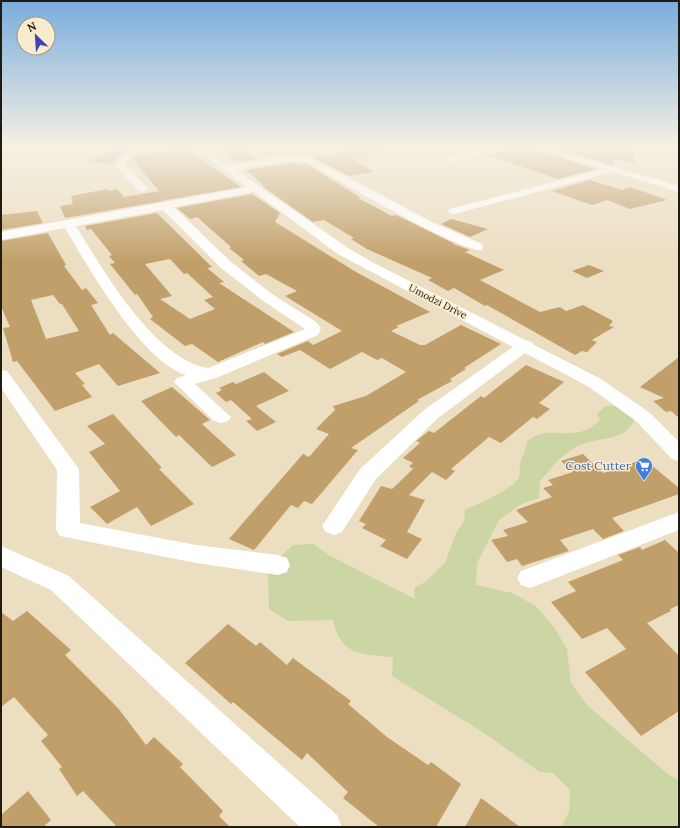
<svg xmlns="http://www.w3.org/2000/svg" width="680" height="828" font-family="Lora,serif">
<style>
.green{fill:#ccd6a4}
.building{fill:#c19f6a;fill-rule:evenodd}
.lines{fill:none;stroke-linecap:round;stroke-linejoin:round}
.minor{fill:#fff;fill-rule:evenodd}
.labels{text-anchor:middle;stroke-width:3;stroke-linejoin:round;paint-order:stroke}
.far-street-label{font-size:10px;fill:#211c12;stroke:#f9ebce}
.shop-label{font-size:12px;fill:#366cbe;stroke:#f9ebce;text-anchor:end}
</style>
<rect width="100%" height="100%" fill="#ebdec1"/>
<path class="green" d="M619 405 630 412 634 421C623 443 595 436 576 447 561 455 551 469 540 481L539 498 523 503 499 520 477 563 476 585 512 593 536 606 554 627 567 649 571 683 588 706 669 775 679 780V827H565L562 825 569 812 570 790 553 773 540 772 481 731 392 676 393 657C362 655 340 655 333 620L288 621 269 609 268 573 273 563 293 545 313 544 332 557 415 599 414 588 425 582 445 563 456 533 464 521 465 510C477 505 515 488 519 477 521 473 519 468 520 464 522 456 526 452 527 441 546 427 558 436 579 432 587 431 594 425 600 420L597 414 606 406Z"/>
<path class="building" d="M120 147H142L124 152 112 164 88 161Z
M173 147H183L241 187 167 200 165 199 163 201 65 218 60 206 73 204 71 196 107 189 108 191 117 189 124 197 159 191 132 159 141 154 167 152Z
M219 147H240L258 159 237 162Z
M355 147H386L387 148 354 160 374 172 349 176 309 156 334 154Z
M510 147H534L536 150 596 169 558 179 487 155 506 150Z
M551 147H633L635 164 615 158 612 165Z
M289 163 307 164 361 198H358L392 216 396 215 455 244H453L470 250 465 252 504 270 480 280 540 312 560 307 566 311 583 305 613 321 609 326 614 327 592 340 597 342 587 352 582 351 575 355 487 305 485 306 454 288 448 291 428 280 432 278 367 249 351 239 354 238 324 220 313 222 262 186 263 185 246 170Z
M590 180 622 190 630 187 667 200 630 209 607 200 592 205 552 191Z
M252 194 280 213 275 222 356 272 430 312 396 326 399 327 391 331 420 345H425L461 325 501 344 464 368 466 369 450 379 452 381 417 400 419 401 351 448 358 450 312 504 304 501 298 508 291 505 254 550 229 539 303 454 309 457 329 434 316 429 335 410 333 406 366 396 406 372 382 358 377 360 362 352 330 369 300 350 282 357 277 354 308 341 313 345 342 331 285 296 297 291 266 274 259 276 241 261 244 260 229 248 231 247 197 217 190 219 177 208Z
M37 211 43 223 1 230V215Z
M157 213 212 267 207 268 224 282 219 283 294 332 265 344 263 342 218 362 192 344 185 346 150 319 153 317 137 294 135 295 110 264 115 263 109 256 112 255 91 229 87 230 85 226ZM170 259 184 274 187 273 213 297 204 300 215 309 190 319 160 299 172 296 145 264Z
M451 219 488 229 470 237 441 224Z
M48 233 66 265 64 266 82 290 86 288 98 303 91 305 110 335 113 333 160 373 118 386 99 364 75 373 85 384 82 385 92 397 55 411 17 361 13 362 3 328 10 327 1 306V241ZM53 295 60 304H62L79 331 46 339 31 300Z
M589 265 604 271 587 278 572 271Z
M679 357V418L671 411 666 412 653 401 664 398 640 387Z
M526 365 564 382 539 403 550 409 537 419 533 417 501 443 489 437 451 469 455 471 446 480 432 472 409 495 425 500 407 532 422 539 407 559 380 546 386 540 362 528 366 524 359 521 381 486 392 489 413 469 409 466 413 463 403 458 420 443 416 441 429 431 434 433 481 396 484 398Z
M264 372 289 391 256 406 276 422 257 431 246 421 252 419 231 400 226 402 216 393 222 390 219 388 233 382 236 384Z
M172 387 210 420 202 424 236 455 212 467 179 435 176 437 141 401Z
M113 414 162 468 159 469 194 504 151 526 137 507 107 524 90 507 120 491 89 452 105 444 87 426Z
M583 454 603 473 644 459 679 488V494L612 518 624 531 603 539 593 529 560 540 569 551 522 566 517 559 507 562 491 540 508 536 503 530 528 522 516 510 552 497 543 488 553 485 548 480 573 472 561 461Z
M665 540 679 553V605L670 609 671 611 647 623 679 656V711L641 736 585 672 626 649 607 628 582 639 551 602 576 591 568 582 623 560 618 555 640 547 642 550Z
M27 611 71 650 65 655 118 708 146 745 154 737 183 764 180 767 223 811 219 816 230 827H117L83 791 77 796 59 769 62 767 41 741 48 735 14 697 1 707V612L13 621Z
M228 624 256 646 260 642 287 665 293 658 351 701 348 704 387 737 428 765 431 762 461 784 436 827H379L343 798 348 792 307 753 302 760 233 702 231 704 185 663Z
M28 791 51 820 43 827H1V815Z
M481 798 520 827H465Z"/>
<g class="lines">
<path class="minor" d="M146 147H172C160 158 135 144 125 165L148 189 143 192 139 191 115 165 124 153Z
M193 147H203L229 165 289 155 312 158 432 222 482 244 483 247 482 250C463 254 331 176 307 163L289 161 236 170 348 248 372 262 525 340 532 342 534 345 601 379 650 413 679 442V461L672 459 636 421 589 387 525 353 438 418 376 479 342 532 334 535 326 532 322 526 360 469 424 410 513 347 338 254 254 192 174 207 231 262 272 294 316 322 321 328 318 335 216 378 195 384 231 417 228 421 221 423 214 421 174 382 177 378 186 375C142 362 88 267 65 228L1 240V232L247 187ZM163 210 221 268 262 300 305 329 208 368C154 359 103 270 76 226Z
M492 147H508L506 149 448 162 443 159 445 157Z
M535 147H547L679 186V192L613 172 454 214 450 213 448 211 450 209 602 169 536 149Z
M1 370 7 371 79 469 80 523 196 545 278 555 287 558 290 565 287 572 278 575 196 563 60 536 56 530 57 470 1 388Z
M679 512V530L530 588 521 585 517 578 521 571Z
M1 546 69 576 337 815 342 827H300L51 590 1 567Z"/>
</g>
<linearGradient id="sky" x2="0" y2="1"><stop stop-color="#79addd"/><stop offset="0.56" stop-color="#f6f0e3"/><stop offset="1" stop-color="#f6f0e3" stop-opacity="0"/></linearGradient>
<rect width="680" height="262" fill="url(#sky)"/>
<defs>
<g id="supermarket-pin" transform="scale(0.9)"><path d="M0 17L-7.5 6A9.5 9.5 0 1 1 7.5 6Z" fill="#3f7fe0" stroke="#f9ebce"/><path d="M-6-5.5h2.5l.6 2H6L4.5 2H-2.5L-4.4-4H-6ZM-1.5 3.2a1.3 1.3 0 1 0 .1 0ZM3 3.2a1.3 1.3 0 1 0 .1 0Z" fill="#fff"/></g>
</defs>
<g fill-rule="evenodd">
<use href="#supermarket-pin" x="644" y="466"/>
</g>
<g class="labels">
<g class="far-street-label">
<text transform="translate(438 301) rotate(27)" y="4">Umodzi Drive</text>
</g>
<g class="shop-label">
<text x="631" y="470">Cost Cutter</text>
</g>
</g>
<rect width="680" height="828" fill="none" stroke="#211c12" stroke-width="4"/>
<g transform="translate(36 36) rotate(335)"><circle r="19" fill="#f9ebce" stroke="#a39883"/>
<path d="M0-3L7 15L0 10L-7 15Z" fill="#4045b9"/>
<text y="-6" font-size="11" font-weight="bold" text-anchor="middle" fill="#211c12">N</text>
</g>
</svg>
